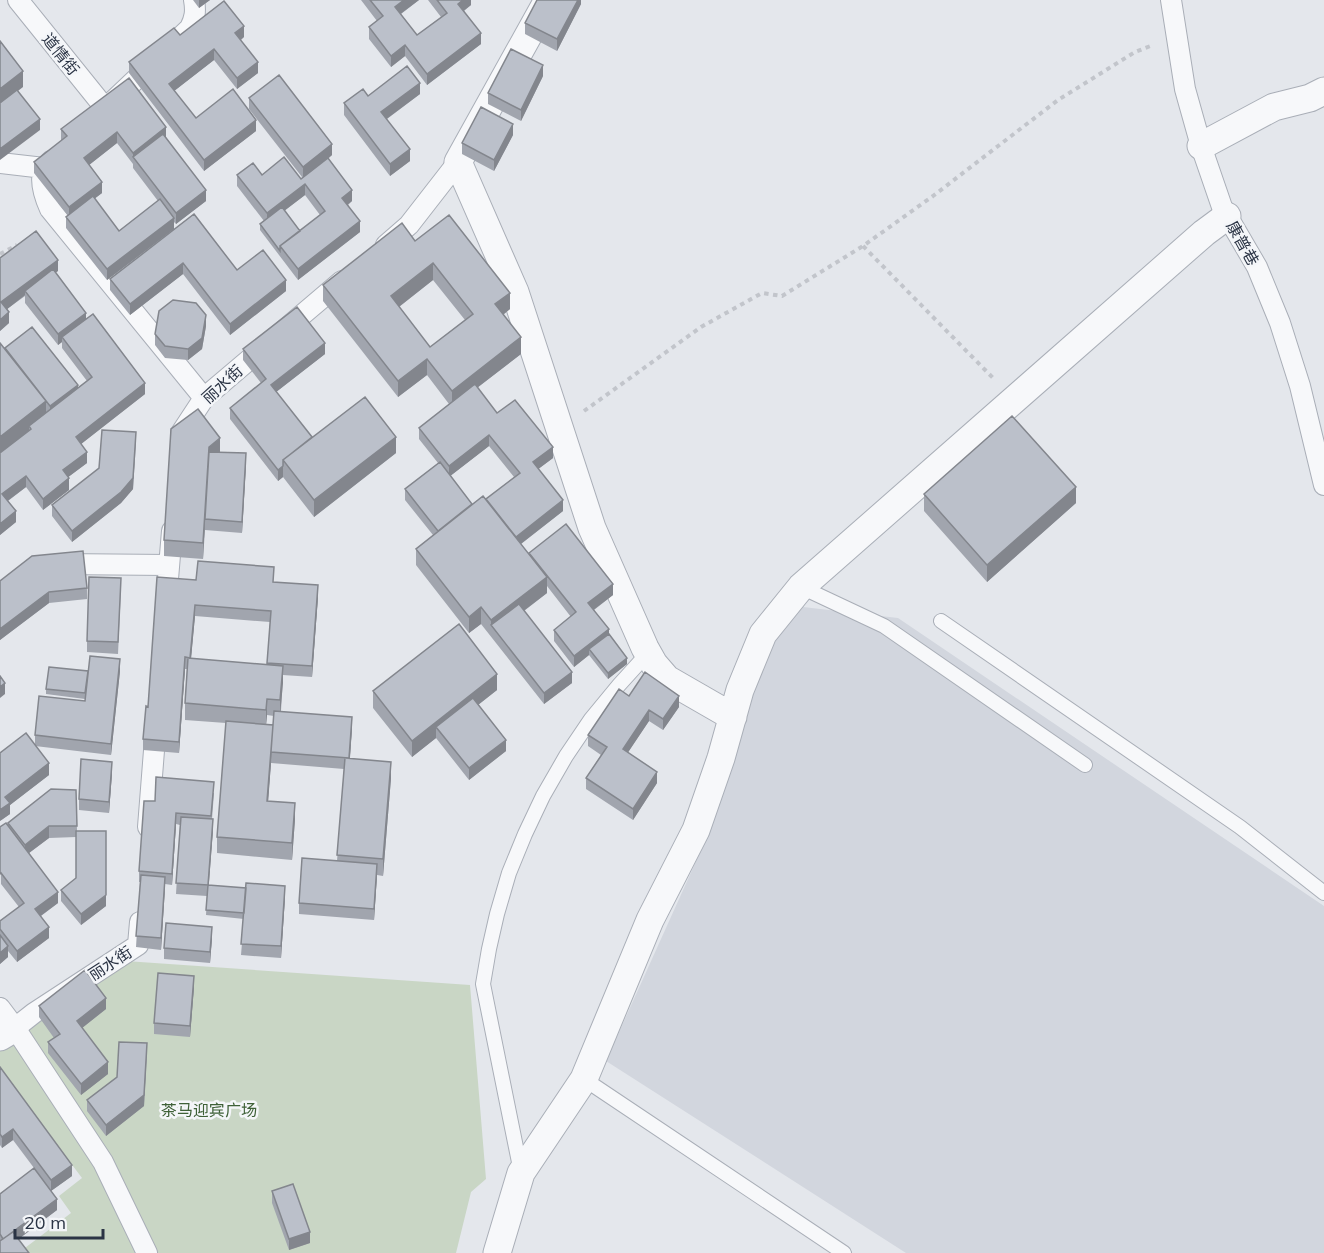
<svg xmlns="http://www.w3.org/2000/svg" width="1324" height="1253" font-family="Mulish,'Noto Sans SC',sans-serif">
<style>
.built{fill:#d2d6de}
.green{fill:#c9d6c5}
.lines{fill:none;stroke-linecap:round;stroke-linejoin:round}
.service-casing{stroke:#a9aeb7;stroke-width:16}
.pedestrian-casing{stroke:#a9aeb7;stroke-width:22}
.minor-casing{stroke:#a9aeb7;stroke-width:29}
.path{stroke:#c2c5cb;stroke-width:4;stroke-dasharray:4.5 4.5;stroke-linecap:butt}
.service{stroke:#f7f8fa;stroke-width:14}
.pedestrian{stroke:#f7f8fa;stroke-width:20}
.minor{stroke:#f7f8fa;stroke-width:27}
.wall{fill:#a1a5ae;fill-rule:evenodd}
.shaded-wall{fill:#83868d}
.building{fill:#bbc0ca;stroke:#83868d;stroke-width:1.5;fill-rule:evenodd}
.labels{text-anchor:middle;stroke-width:5;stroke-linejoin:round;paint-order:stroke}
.street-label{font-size:16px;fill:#2b3445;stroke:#f4f6f9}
.park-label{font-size:16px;fill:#3f6138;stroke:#f4f6f9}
</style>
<rect width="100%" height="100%" fill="#e4e7ec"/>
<path class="built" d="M803 607 898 618 1324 906V1253H906L606 1061 707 837 764 654Z"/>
<path class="green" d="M111 960 470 985 486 1179 471 1192 456 1253H22L21 1251 71 1213 59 1196 82 1178 0 1069V1044Z"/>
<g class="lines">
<g class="service-casing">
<path id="service" d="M801 587 884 626 1085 765
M941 621 1240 827 1324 893
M584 1079 844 1253
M521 1172 483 984 489 949 497 914 509 873 525 834 543 796 566 756 591 719 619 685 648 653"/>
</g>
<g class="pedestrian-casing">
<path id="pedestrian" d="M18 0 105 108
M1171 0 1185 89 1201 146 1222 207 1257 267 1280 323 1300 386 1324 485
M113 101 190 28C195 18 196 11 194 0
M51 161C50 162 45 168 44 169 39 181 45 198 50 209L204 398
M0 163 44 168
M386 245 409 225 458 162
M181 433 204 398 342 281
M58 564 169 565
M166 603 172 531
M148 827 156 725
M0 1008 15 1028 103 1162 147 1253
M15 1028 34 1013 138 945 140 922"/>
</g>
<g class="minor-casing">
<path id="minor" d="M548 0 458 162 515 292 592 528 645 648 654 664 667 679 733 717
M1201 146 1274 107 1310 98 1324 91
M0 1037 15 1028
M497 1253 521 1173 584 1079 650 920 696 830 721 758 740 690 763 634 801 587 1204 233 1227 216"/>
</g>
<path class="path" d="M863 246 995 380
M0 254 17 245
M584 411 701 327 762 293 782 296 863 246 933 196 1058 100 1135 52 1153 45"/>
<use href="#service" class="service"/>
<use href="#pedestrian" class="pedestrian"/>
<use href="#minor" class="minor"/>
</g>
<path class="wall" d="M193 0H210L199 8Z
M361 0H419L401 14 417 35 441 17 428 0H471V5L464 11 481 44 427 85 405 56 391 67 369 39V27L377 21Z
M581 0V4L557 51 525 34V23Z
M244 37 241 40 258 73 237 89 214 60 174 91 196 118 256 131 204 171 129 73V62Z
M543 76 521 121 488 104V93Z
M129 78 206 201 176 224 174 222V229L107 280 66 228V217L68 216 34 173V162L61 141V129ZM117 143 133 164V168L158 201 119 231 94 199 102 193 89 165Z
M420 94 387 119 410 161 390 176 344 115V103L368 96Z
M249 98 332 155 328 159 352 201 348 205 360 232 298 280 260 230V224L264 221 237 186V175H262L301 179 302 177 249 109ZM305 195 320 215 300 231 284 211Z
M513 135 494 171 462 154V143Z
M194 214 237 270 286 291 230 335 183 274 130 315 110 290V279Z
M36 231 58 260V271L55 272 86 313V319L93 314 145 383V394L81 444 87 452V463L68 477 69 478V490L43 510 26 487 8 501 16 511V522L0 535V343L5 349V348L32 327 78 385V388L87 381 62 348V342L58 345 25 303V296L7 309 9 312V323L0 331V258Z
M415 241 510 309 503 315 521 354 477 388 497 413 553 458 538 469 563 511 521 544 529 555V553L613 595 594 610 627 664 608 679 589 655 574 667 554 641V630L571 617 547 586V593L524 611 572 683 544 704 481 624 469 633 416 565V549L433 535 405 500V489L438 463 419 439V428L449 404 427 375 398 397 323 301V285ZM433 280 465 320 430 347 399 307ZM489 446 514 477 486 499 472 504 450 476Z
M206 326 202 349 188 360 165 358 155 345V334Z
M243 349 325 354 276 392 312 437 396 453 314 517 283 477 278 481 230 419V408L261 383 243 360Z
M136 443 133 489 121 503 72 542 52 516V505Z
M220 452 246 464 242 533 205 530 203 559 164 556V540Z
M924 494 1076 503 987 582 924 511Z
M196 580 274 582 318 597 312 677 283 675 281 711 352 728 350 758 391 778 383 876 377 875 374 920 299 914V903L337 861 344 769 271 763 268 801 295 819 292 860 217 853V837L226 723 185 720V703L187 669H185L179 753 143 750V739L148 707ZM195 616 270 622 267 665 191 659ZM267 715 274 716 273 725 266 724Z
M0 581 87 588V599L49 603 0 640Z
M121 589 118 654 87 652V641Z
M88 671H120L111 755 35 746 49 775 10 805V814L0 821 35 746V735L85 701V699L46 694V689Z
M497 690 478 705 506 751 469 780 436 738 412 757 373 708V691Z
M629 696 679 707 663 730 649 721 628 752 657 783 633 820 586 789V778L601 755 588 746V735Z
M112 773 109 813 79 810V799Z
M76 790 77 831 106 906 81 925 61 901V890L76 878V837L49 838 29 853 58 903 41 916 49 938 17 962 8 951V957L0 964V921L19 907 1 884 0 827 8 826V823Z
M214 793 212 819 213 830 208 885 285 897 281 958 241 955 244 919 206 915 207 896 176 894 180 825 176 824 172 885 165 884 161 950 136 947 140 882H139V871L155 801Z
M212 938 210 963 164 959V948Z
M194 987 190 1037 154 1034V1023Z
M39 1006 106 1009 82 1028 108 1074 81 1095 48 1053V1042L54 1038 39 1017Z
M147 1054 144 1106 106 1136 87 1111V1100Z
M0 1067 72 1176 51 1191 57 1210 0 1253V1194L34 1168 13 1140 2 1148 0 1145Z
M272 1191 310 1243 289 1250 272 1203Z"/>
<path class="shaded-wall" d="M199 0H210L199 8Z
M404 0H419L395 18V7Z
M463 0H471V5L458 15V4Z
M578 0H581V4L557 51V39Z
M244 26V37L235 44V33Z
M481 33V44L427 85V74Z
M405 45V56L391 67V56Z
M214 49V60L169 95V84Z
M258 62V73L237 89V78Z
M543 65V76L521 121V110Z
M23 71V87L0 105V89Z
M420 83V94L381 123V112Z
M40 119V130L0 160V149Z
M256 120V131L204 171V160Z
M513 124V135L494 171V160Z
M166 127V138L133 157V164V153Z
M117 132V143L84 169V158Z
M332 144V155L303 178V167Z
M410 149V161L390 176V164Z
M102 182V193L69 218V207Z
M305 184V195L267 224V213Z
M206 190V201L176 224V213Z
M352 190V201L342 209V198Z
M174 218V229L107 280V269Z
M360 221V232L298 280V269Z
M58 260V271L27 294 25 291V295L1 314V302Z
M183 263V274L130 315V304Z
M433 263V280L391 313V296Z
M286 280V291L230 335V324Z
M510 293V309L495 321V304Z
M9 312V323L0 331V320Z
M86 313V324L62 337V342L58 345V334Z
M206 315V326L202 349 188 360V349Z
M521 337V354L452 407V391Z
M325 343V354L271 396V385Z
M427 359V375L398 397V381Z
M145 383V394L76 448V437Z
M78 385V396L50 417V406Z
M46 401V418L29 426V431L0 453V437Z
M136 432 133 489 121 503 72 542V531Z
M489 435V446L449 477V466Z
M396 437V453L314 517V500Z
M220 438V454L205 519 203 559V543L209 447Z
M553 447V458L533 473V462Z
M87 452V463L63 481V470Z
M246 453V464L242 533V522Z
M283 466V477L278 481V470Z
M26 476V487L2 505V494Z
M69 478V490L43 510V499Z
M1076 487V503L987 582V565Z
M563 500V511L513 550V539Z
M16 511V522L0 535V524Z
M547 577V593L496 632 491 625V620Z
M613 584V595L588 614V603Z
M318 585V597L312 677V666Z
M49 592V603L0 640V629Z
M195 605V616L190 669V658Z
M481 607V624L469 633V617Z
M609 629V640L589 649V655L574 667V656Z
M185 657V669L179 753V742Z
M627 658V664L608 679V673Z
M120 659V671L111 755V744Z
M283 666V683L280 716V700Z
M572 672V683L544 704V693Z
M497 674V690L441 734 436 727V738L412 757V741Z
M5 683V694L0 698V687Z
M679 696V707L663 730V719Z
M267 699V715L266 726V710Z
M649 710V721L623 760V749Z
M352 717V728L349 770V759Z
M273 725 271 763 267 817V801Z
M506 740V751L469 780V768Z
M112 762V773L109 813V802Z
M391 762V778L383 876V859Z
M49 763V775L10 805V814L0 821V810L5 797Z
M657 772V783L633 820V809Z
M295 803V819L292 860V843Z
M176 813V824L172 885V874Z
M213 819V830L208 896V885Z
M49 826V838L25 856V845Z
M377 864V875L374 920V909Z
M165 877V888L161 950V938Z
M285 886V897L281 958V946Z
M58 892V903L35 920V909Z
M106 895V906L81 925V914Z
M49 927V938L17 962V951Z
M212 927V938L210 963V952Z
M8 946V957L0 964V953Z
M194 976V987L190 1037V1026Z
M106 998V1009L77 1032V1021Z
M147 1043 144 1106 106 1136V1125Z
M108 1062V1074L81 1095V1084Z
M13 1129V1140L2 1148V1137Z
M72 1165V1176L51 1191V1180Z
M57 1199V1210L4 1250V1239Z
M310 1232V1243L289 1250V1239Z"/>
<path class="building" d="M370 0H404L395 7 417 35 447 13 437 0H463L458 4 481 33 427 74 405 45 391 56 369 27 383 16Z
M537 0H578L557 39 525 23Z
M224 1 244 26 235 33 258 62 237 78 214 49 169 84 196 118 233 89 256 120 204 160 129 62 174 28 180 35Z
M0 41 23 71 0 89Z
M511 49 543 65 521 110 488 93Z
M407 66 420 83 381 112 410 149 390 164 344 103 363 89 368 96Z
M279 75 332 144 303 167 249 98Z
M129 78 166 127 133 153 117 132 84 158 102 182 69 207 34 162 67 136 61 129Z
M17 90 40 119 0 149V103Z
M481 107 513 124 494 160 462 143Z
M163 134 206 190 176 213 133 157Z
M284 157 301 179 328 158 352 190 342 198 360 221 298 269 280 246 325 211 305 184 267 213 237 175 253 163 262 175Z
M93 196 119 231 160 199 174 218 107 269 66 217Z
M282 207 300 231 280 246V251L260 224Z
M194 214 237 270 263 250 286 280 230 324 183 263 130 304 110 279Z
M449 215 510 293 495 304 521 337 452 391 427 359 398 381 323 285 402 223 415 241ZM433 263 473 314 430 347 391 296Z
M36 231 58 260 1 302 9 312 0 320V258Z
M53 269 86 313 58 334 25 291Z
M173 300 196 303 206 315 202 338 188 349 165 346 155 334 159 311Z
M297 307 325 343 271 385 312 437 283 460V466L278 470 230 408 266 379 243 349Z
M93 314 145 383 76 437 87 452 63 470 69 478 43 499 26 476 2 494 16 511 0 524V453L31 429 29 426 92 377 62 337Z
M32 327 78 385 50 406 5 348Z
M0 343 46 401 0 437Z
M475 384 497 413 515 400 553 447 533 462 563 500 516 537 486 499 520 473 489 435 449 466 419 428Z
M365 397 396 437 314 500 283 460Z
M198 409 220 438 209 447 203 543 164 540 171 429Z
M1012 416 1076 487 987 565 924 494Z
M102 430 136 432 133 478 121 492 72 531 52 505 99 468Z
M209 452 246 453 242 522 205 519Z
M440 462 472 504 438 531 405 489Z
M483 496 547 577 491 620 481 607 469 617 416 549Z
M566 524 613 584 588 603 609 629 574 656 554 630 576 612 529 553Z
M83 551 87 588 49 592 0 629V581L32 556Z
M198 561 274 567 273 582 318 585 312 666 267 663 271 611 195 605 190 658 185 657 179 742 143 739 146 706 148 707 157 577 196 580Z
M89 577 121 578 118 642 87 641Z
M519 604 572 672 544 693 491 625Z
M459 624 497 674 412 741 373 691Z
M609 634 627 658 608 673 589 649Z
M90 656 120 659 111 744 35 735 39 696 85 701Z
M188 658 283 666 280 700 267 699 266 710 185 703Z
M49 667 88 671 85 693 46 689Z
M645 672 679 696 663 719 649 710 623 749 657 772 633 809 586 778 607 747 588 735 619 689 629 696Z
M0 676 5 683 0 687Z
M473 698 506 740 469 768 436 727Z
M274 711 352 717 349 758 271 752Z
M226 721 273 725 267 801 295 803 292 843 217 837Z
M26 733 49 763 5 797 10 803 0 810V753Z
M345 758 391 762 383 859 337 855Z
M81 759 112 762 109 802 79 799Z
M156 777 214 782 211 816 176 813 172 874 139 871 144 801H155Z
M51 789 76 790 77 826H49L25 845 8 823Z
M181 817 213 819 208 885 176 883Z
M6 823 58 892 35 909 49 927 17 951 0 929V921L24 903 1 873 0 874V827Z
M76 831H106V895L81 914 61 890 76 878Z
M302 858 377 864 374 909 299 903Z
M141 875 165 877 161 938 136 936Z
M246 883 285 886 281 946 241 944Z
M208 885 246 888 244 913 206 910Z
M166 923 212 927 210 952 164 948Z
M0 935 8 946 0 953Z
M85 970 106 998 77 1021 108 1062 81 1084 48 1042 60 1034 39 1006Z
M158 973 194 976 190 1026 154 1023Z
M119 1042 147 1043 144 1095 106 1125 87 1100 117 1077Z
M0 1067 72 1165 51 1180 13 1129 2 1137 0 1134Z
M34 1168 57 1199 3 1239 0 1234V1194Z
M293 1184 310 1232 289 1239 272 1191Z
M13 1232 29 1253H0V1241Z"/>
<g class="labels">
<g class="street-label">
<text transform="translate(61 54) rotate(51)" y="6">道情街</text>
<text transform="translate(1243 243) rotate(61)" y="6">康普巷</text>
<text transform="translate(222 384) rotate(-42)" y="6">丽水街</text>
<text transform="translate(110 963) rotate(-33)" y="6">丽水街</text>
</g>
<g class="park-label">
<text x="209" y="1116">茶马迎宾广场</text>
</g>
</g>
<path d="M15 1229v9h88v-9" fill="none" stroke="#2b3445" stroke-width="3"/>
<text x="24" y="1229" font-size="18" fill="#2b3445" stroke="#f4f6f9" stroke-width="4.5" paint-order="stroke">20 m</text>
</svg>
